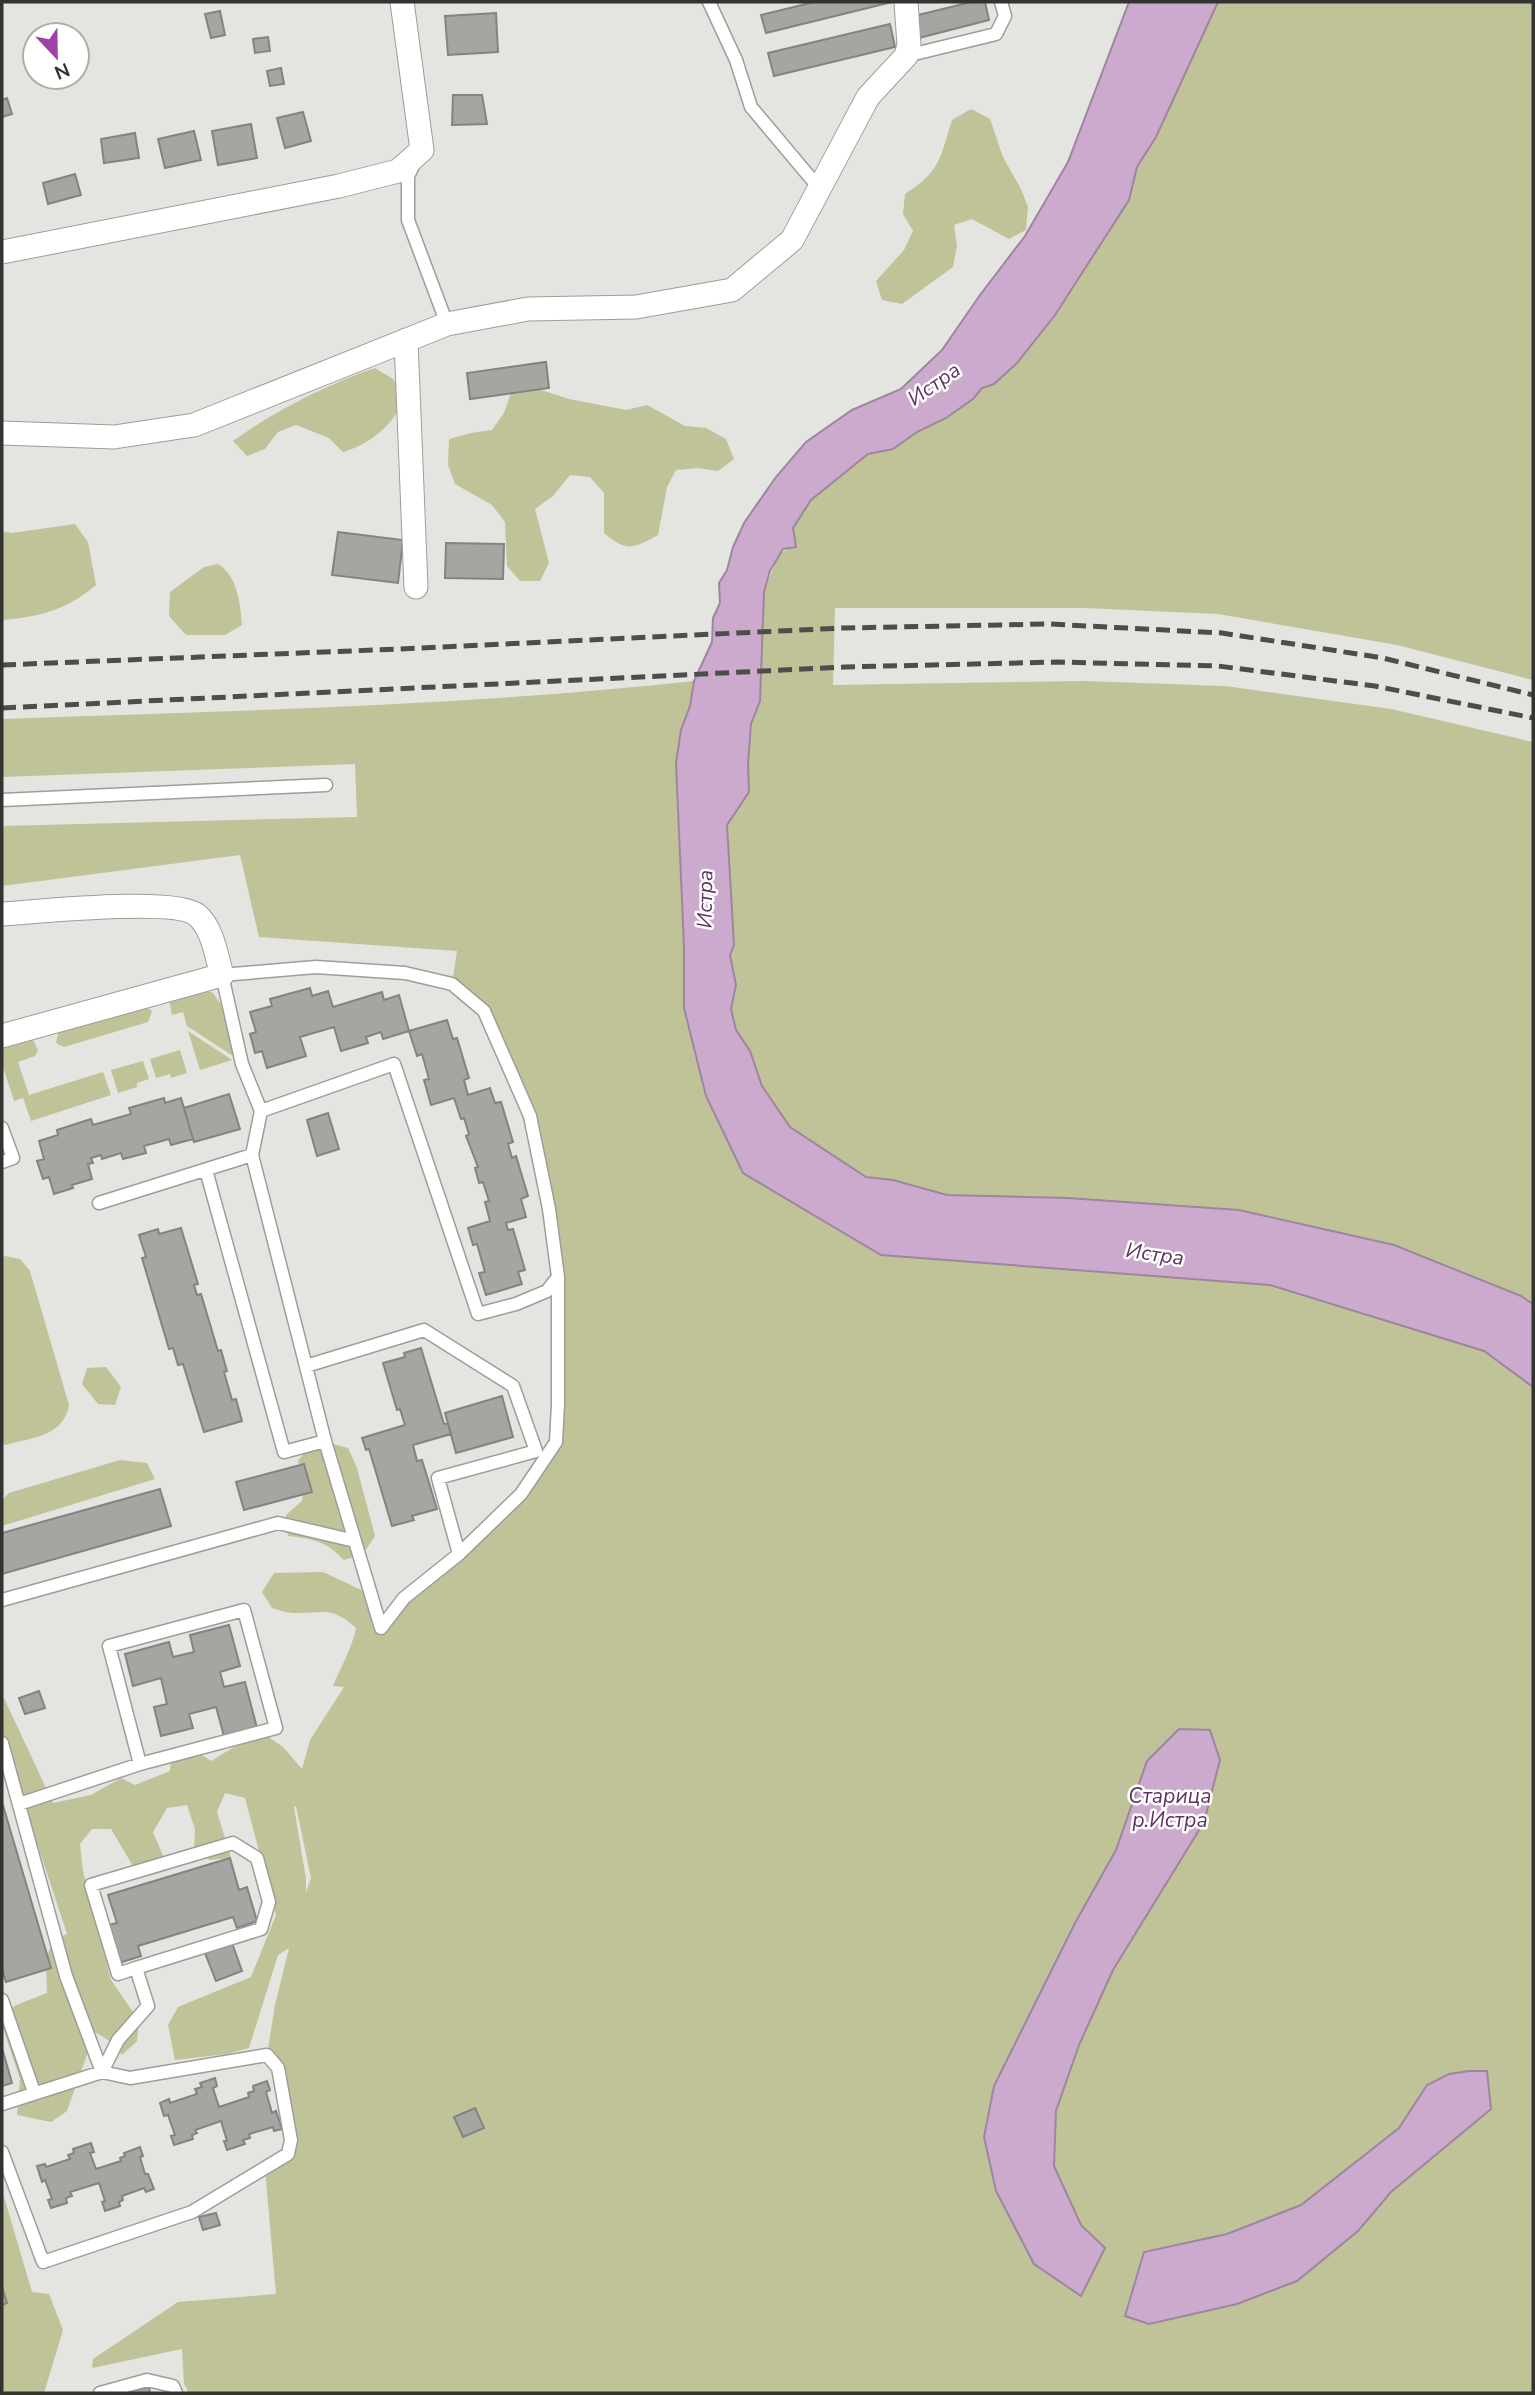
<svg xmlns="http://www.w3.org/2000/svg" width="1535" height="2395" font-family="'Nunito Sans',sans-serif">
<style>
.green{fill:#c0c298;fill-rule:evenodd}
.water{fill:#cbaacd;stroke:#9d869e;stroke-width:2}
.building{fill:#a5a6a2;stroke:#838380;stroke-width:2}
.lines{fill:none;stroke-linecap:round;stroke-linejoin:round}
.lane-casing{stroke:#9d9d9a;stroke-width:15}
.street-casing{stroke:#9d9d9a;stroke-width:25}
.lane{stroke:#fff;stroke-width:12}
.street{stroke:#fff;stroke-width:23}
.rail{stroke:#4d4d4c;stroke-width:5;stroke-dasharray:14 7;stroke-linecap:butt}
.labels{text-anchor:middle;stroke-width:5;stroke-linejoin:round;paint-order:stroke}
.water-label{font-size:21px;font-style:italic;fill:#5f3462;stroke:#fffffe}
</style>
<rect width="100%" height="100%" fill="#e4e4e0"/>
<path class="green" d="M1218 2H1533V680L1397 645 1218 614 1084 608H835L833 685 1084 681 1225 686 1391 709 1533 742V1331L1068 1198 947 1195 893 1180 866 1177 790 1127 762 1086 750 1051 736 1030 731 1009 736 985 730 955 734 945 727 825 749 792 748 765 751 724 760 701 764 592 779 554 796 544 793 528 811 500 868 454 893 449 917 432 946 418 982 388 994 384 1061 306 1129 200 1137 167 1156 137Z
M971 109 990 119 1003 157 1021 189 1028 207 1026 230 1009 239 972 219 954 225 957 246 953 267 902 304 882 300 876 281 904 250 913 231 903 214 905 194C941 171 940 158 952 120Z
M375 368 393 379 406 397C393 424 373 443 343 452L329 438 296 425 278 432 265 449 247 456 233 441C276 410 326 385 375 368Z
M532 387 569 399 626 410 647 405 685 426 706 428 726 439 734 459 718 471 697 468 676 470 667 487 658 535C633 549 626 552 604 533V493L590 477 570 475 553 496 535 509 549 563 540 581H520L507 566 505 522 492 505 455 484 448 465 449 439 471 433 492 430 504 413 511 393Z
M75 524 88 542 96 585C67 610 39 617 2 620V531L12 533Z
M218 564C238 576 240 604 242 625L225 635H186L169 616 170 592 204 567Z
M694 681 690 706 681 730 676 763 684 947V1008L881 1255 1270 1285 1484 1351 1533 1387V2393H189L184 2384 182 2349 92 2368 93 2359 178 2302 276 2294 265 2169 288 2154 278 2069 267 2055 275 2005 289 1948 278 1955 249 2048 227 2054 175 2060 168 2025 178 2007 251 1977 276 1915 245 1798 225 1793 217 1812 231 1858 210 1860 194 1850 195 1829 187 1805 167 1808 153 1832 169 1870 149 1876 133 1866 111 1829H92L80 1844 83 1871 111 1980 139 2021 137 2041 122 2055 108 2040 95 2032 67 2111 51 2122 17 2115 20 2079 2 2025V2016L16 2005 47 1993 46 1959 53 1940 67 1934 2 1736V1701L4 1698 53 1803 91 1795 121 1778 135 1785 170 1771 172 1750 193 1749 211 1761 234 1747 267 1736 283 1747 302 1769 310 1740 344 1687 333 1686C341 1666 352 1649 356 1628 330 1605 325 1614 294 1613 287 1613 279 1610 272 1608L262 1592 274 1573 323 1572 368 1593 382 1626 521 1494 556 1442 558 1277 530 1116 484 1011 452 984 457 951 259 937 240 855 2 886V826L357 817 355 764 2 777V719C233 711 464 706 694 681ZM296 1806 311 1878 306 1893V1879L294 1807Z
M201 989 213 993 222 1006 233 1056 187 1026 183 1012 172 1015 169 999Z
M143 1005 152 1011 148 1022 64 1047 56 1043 59 1030Z
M188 1031 232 1060 200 1070Z
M29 1039 34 1041 38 1051 35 1056 18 1062 29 1095 103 1072 111 1095 31 1121 23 1098 14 1101 2 1064V1048Z
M180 1050 187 1073 171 1078 170 1074 156 1078 150 1059Z
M143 1061 149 1079 137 1083V1087L118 1093 111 1070Z
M5 1256 20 1259 30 1271 69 1405C63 1437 33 1437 6 1445L2 1444V1257Z
M106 1367 121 1387 115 1405 98 1404 82 1384 87 1368Z
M315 1439 348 1448 357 1468 375 1536 363 1554 344 1560C326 1541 313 1539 288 1536L286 1515 302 1501 304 1482 298 1461Z
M120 1460 147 1463 155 1479 2 1526V1500L9 1493Z
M2 2190 32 2292 49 2294 63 2330 44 2393H2Z"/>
<path class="water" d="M1129 2H1218L1156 137 1137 167 1129 200 1055 315 1017 363 994 384 982 388 973 399 946 418 917 432 893 449 868 454 811 500 793 528 796 547 783 549 770 571 764 592 760 701 751 724 748 765 749 792 727 825 734 945 730 955 736 985 731 1009 736 1030 750 1051 762 1086 790 1127 866 1177 893 1180 947 1195 1068 1198 1239 1210 1394 1245 1521 1296 1533 1304V1387L1484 1351 1270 1285 881 1255 743 1173 706 1096 684 1008V947L676 763 681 730 690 706 694 681 712 642 713 618 720 603 719 583 727 570 733 547 744 523 776 477 806 442 852 410 901 389 942 350 980 295 1025 236 1068 162Z
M1179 1729 1210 1730 1220 1760 1204 1822 1113 1970 1079 2045 1056 2111 1054 2166 1081 2225 1105 2248 1081 2296 1034 2264 996 2191 984 2137 994 2086 1075 1923 1116 1850 1147 1761Z
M1469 2071H1487L1491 2109 1391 2192 1358 2231 1297 2281 1237 2304 1149 2324 1125 2316 1144 2252 1227 2234 1301 2205 1399 2128 1427 2085 1449 2074Z"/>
<path class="building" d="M814 2H892L766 33 761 15Z
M971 2H985L989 20 919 38 914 16Z
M220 11 225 35 211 38 205 14Z
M496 13 498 52 448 55 445 16Z
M890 24 895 47 774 76 768 53Z
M268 37 270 51 255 53 253 39Z
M281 68 284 84 270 86 267 71Z
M453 95H482L487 124 452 125Z
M7 98 12 114 2 117V100Z
M303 112 311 141 285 148 277 118Z
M251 124 257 158 218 165 212 131Z
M194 131 201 160 165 168 158 139Z
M135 133 139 158 104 163 101 139Z
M75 174 81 195 48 204 43 183Z
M546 362 549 388 470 399 467 373Z
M338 532 403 540 398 583 332 575Z
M446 543 504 544 503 579 445 578Z
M310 988 312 996 328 991 333 1007 382 992 384 1000 399 995 409 1031 383 1039 381 1032 366 1037 368 1043 341 1051 334 1027 300 1037 306 1056 267 1068 262 1051 255 1053 250 1034 256 1032 250 1012 272 1006 270 999Z
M447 1020 453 1039 457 1038 469 1078 464 1080 468 1095 490 1088 495 1103 501 1102 513 1142 508 1144 512 1158 516 1156 528 1196 521 1199 526 1217 506 1223 508 1230 513 1229 525 1270 518 1272 522 1284 486 1295 479 1273 485 1272 477 1244 473 1245 468 1228 490 1221 485 1202 489 1201 483 1182 479 1183 475 1168 478 1167 466 1136 469 1134 464 1118 461 1119 454 1098 431 1105 424 1080 429 1079 422 1054 417 1056 409 1031Z
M229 1094 240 1129 194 1142 193 1139 171 1145 169 1139 144 1146 146 1153 123 1159 121 1153 102 1159 101 1155 91 1158 93 1163 88 1164 92 1179 72 1185 73 1188 54 1194 49 1177 43 1179 37 1161 44 1159 39 1141 58 1135 57 1130 91 1119 93 1125 131 1114 129 1108 164 1098 165 1103 181 1098 184 1108Z
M164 1098 165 1103 181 1098 193 1139 171 1145 169 1139 144 1146 146 1153 123 1159 121 1153 102 1159 101 1155 91 1158 93 1163 88 1164 92 1179 72 1185 73 1188 54 1194 49 1177 43 1179 37 1161 44 1159 39 1141 58 1135 57 1130 91 1119 93 1125 131 1114 129 1108Z
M328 1113 339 1149 317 1156 307 1120Z
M181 1228 198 1284 194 1285 197 1295 201 1294 218 1351 221 1350 227 1371 224 1372 232 1400 236 1399 242 1421 204 1432 183 1364 178 1365 173 1348 169 1349 142 1258 146 1257 139 1235 158 1229 159 1234Z
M421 1348 444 1424 448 1423 451 1434 413 1445 417 1461 422 1460 437 1509 412 1516 414 1520 392 1526 369 1449 366 1450 362 1438 405 1425 400 1409 397 1410 383 1363 405 1357 404 1353Z
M502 1396 513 1437 456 1453 445 1413Z
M304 1464 312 1492 244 1510 236 1482Z
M160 1489 171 1526 2 1574V1533Z
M229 1625 240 1666 220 1672 224 1687 245 1682 257 1728 224 1736 216 1707 189 1714 193 1728 161 1736 154 1707 167 1704 161 1678 133 1686 125 1654 169 1642 173 1657 194 1652 190 1635Z
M39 1691 45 1708 25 1714 19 1698Z
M2 1802 51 1968 6 1982 2 1969Z
M230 1858 239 1890 247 1887 257 1921 237 1928 233 1917 138 1946 141 1956 119 1963 108 1925 117 1923 108 1895Z
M232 1943 242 1971 216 1981 205 1953Z
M2 2048 12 2083 2 2086Z
M215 2078 217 2086 213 2088 219 2107 249 2097 248 2093 254 2091 253 2086 267 2081 270 2090 266 2092 272 2113 276 2111 282 2129 274 2131 273 2127 249 2134 250 2138 243 2140 245 2144 227 2150 224 2141H227L221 2121 195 2130 197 2133 192 2135 193 2139 174 2145 171 2136 175 2135 168 2115 164 2116 160 2103 169 2099 170 2103 197 2094 195 2089 202 2087 200 2083Z
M475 2108 484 2128 463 2137 454 2117Z
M91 2143 94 2152 90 2153 96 2169 121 2161 120 2158 125 2156 124 2153 140 2147 143 2156 140 2157 145 2174H148L154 2189 146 2192 144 2188 122 2196 123 2200 119 2202 120 2206 105 2211 102 2202 105 2201 99 2183 70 2192 72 2196 66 2198 67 2203 51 2208 48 2200 52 2199 45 2180 42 2182 37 2166 45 2164 46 2167 70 2159 68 2155 74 2153 73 2149Z
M216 2213 220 2225 203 2230 199 2217Z
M2 2287 7 2303 2 2305Z
M149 2387 150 2393H122Z"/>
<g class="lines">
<g class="lane-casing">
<path id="lane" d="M709 2 736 60 751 107 819 188
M906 56 996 34 1005 16 1001 2
M415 162 408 176V220L447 324
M2 800 326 785
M261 1111 394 1064 478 1314 516 1304 547 1291 558 1277
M2 1128 13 1158 2 1162
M252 1155 325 1441 381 1628 404 1598 459 1554 438 1478 536 1451 513 1386 424 1330 306 1366
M206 1170 284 1452 325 1441
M99 1203 252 1155 261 1111 242 1064 222 975 316 967 405 973 452 984 484 1011 530 1116 549 1209 558 1277V1404L556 1442 521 1494 459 1554
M2 1600 278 1523 355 1541
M2 1743 66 1976 102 2072 2 2104
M19 1804 140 1764 276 1728 244 1610 109 1646 140 1764
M2 2000 34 2092
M2 2152 43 2262 192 2212 288 2154 291 2140 278 2068 267 2055 130 2078 102 2072 118 2040 148 2006 136 1968 261 1929 269 1902 257 1858 233 1843 91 1885 118 1974 136 1968
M100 2393 147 2380 173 2386 176 2393"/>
</g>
<g class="street-casing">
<path id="street" d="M2 252 339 186 398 171 422 150 402 2
M406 340 416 587
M2 433 114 437 194 425 447 324 528 309 636 307 732 290 792 240 868 97 906 56 909 45 906 2
M2 914C36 912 175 897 197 915 213 929 216 955 222 975L2 1036"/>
</g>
<use href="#lane" class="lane"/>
<use href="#street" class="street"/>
<path class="rail" d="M2 665 399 649 843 628 1049 624 1222 633 1383 658 1533 695
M2 708 846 667 1057 662 1218 666 1375 686 1533 718"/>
</g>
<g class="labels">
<g class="water-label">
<text transform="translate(934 384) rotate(-35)" y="7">Истра</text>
<text transform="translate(705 899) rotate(-89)" y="7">Истра</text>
<text transform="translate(1155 1254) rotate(8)" y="7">Истра</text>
<text x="1170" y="1803">Старица<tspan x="1170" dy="24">р.Истра</tspan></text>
</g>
</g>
<rect width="1535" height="2395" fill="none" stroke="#333332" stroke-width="7"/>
<g transform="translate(56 56) rotate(158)"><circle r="33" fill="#fffffe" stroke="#adadac" stroke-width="2"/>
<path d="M0-5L12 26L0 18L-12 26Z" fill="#a040a8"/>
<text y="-10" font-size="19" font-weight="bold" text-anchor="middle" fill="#333332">N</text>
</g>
</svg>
